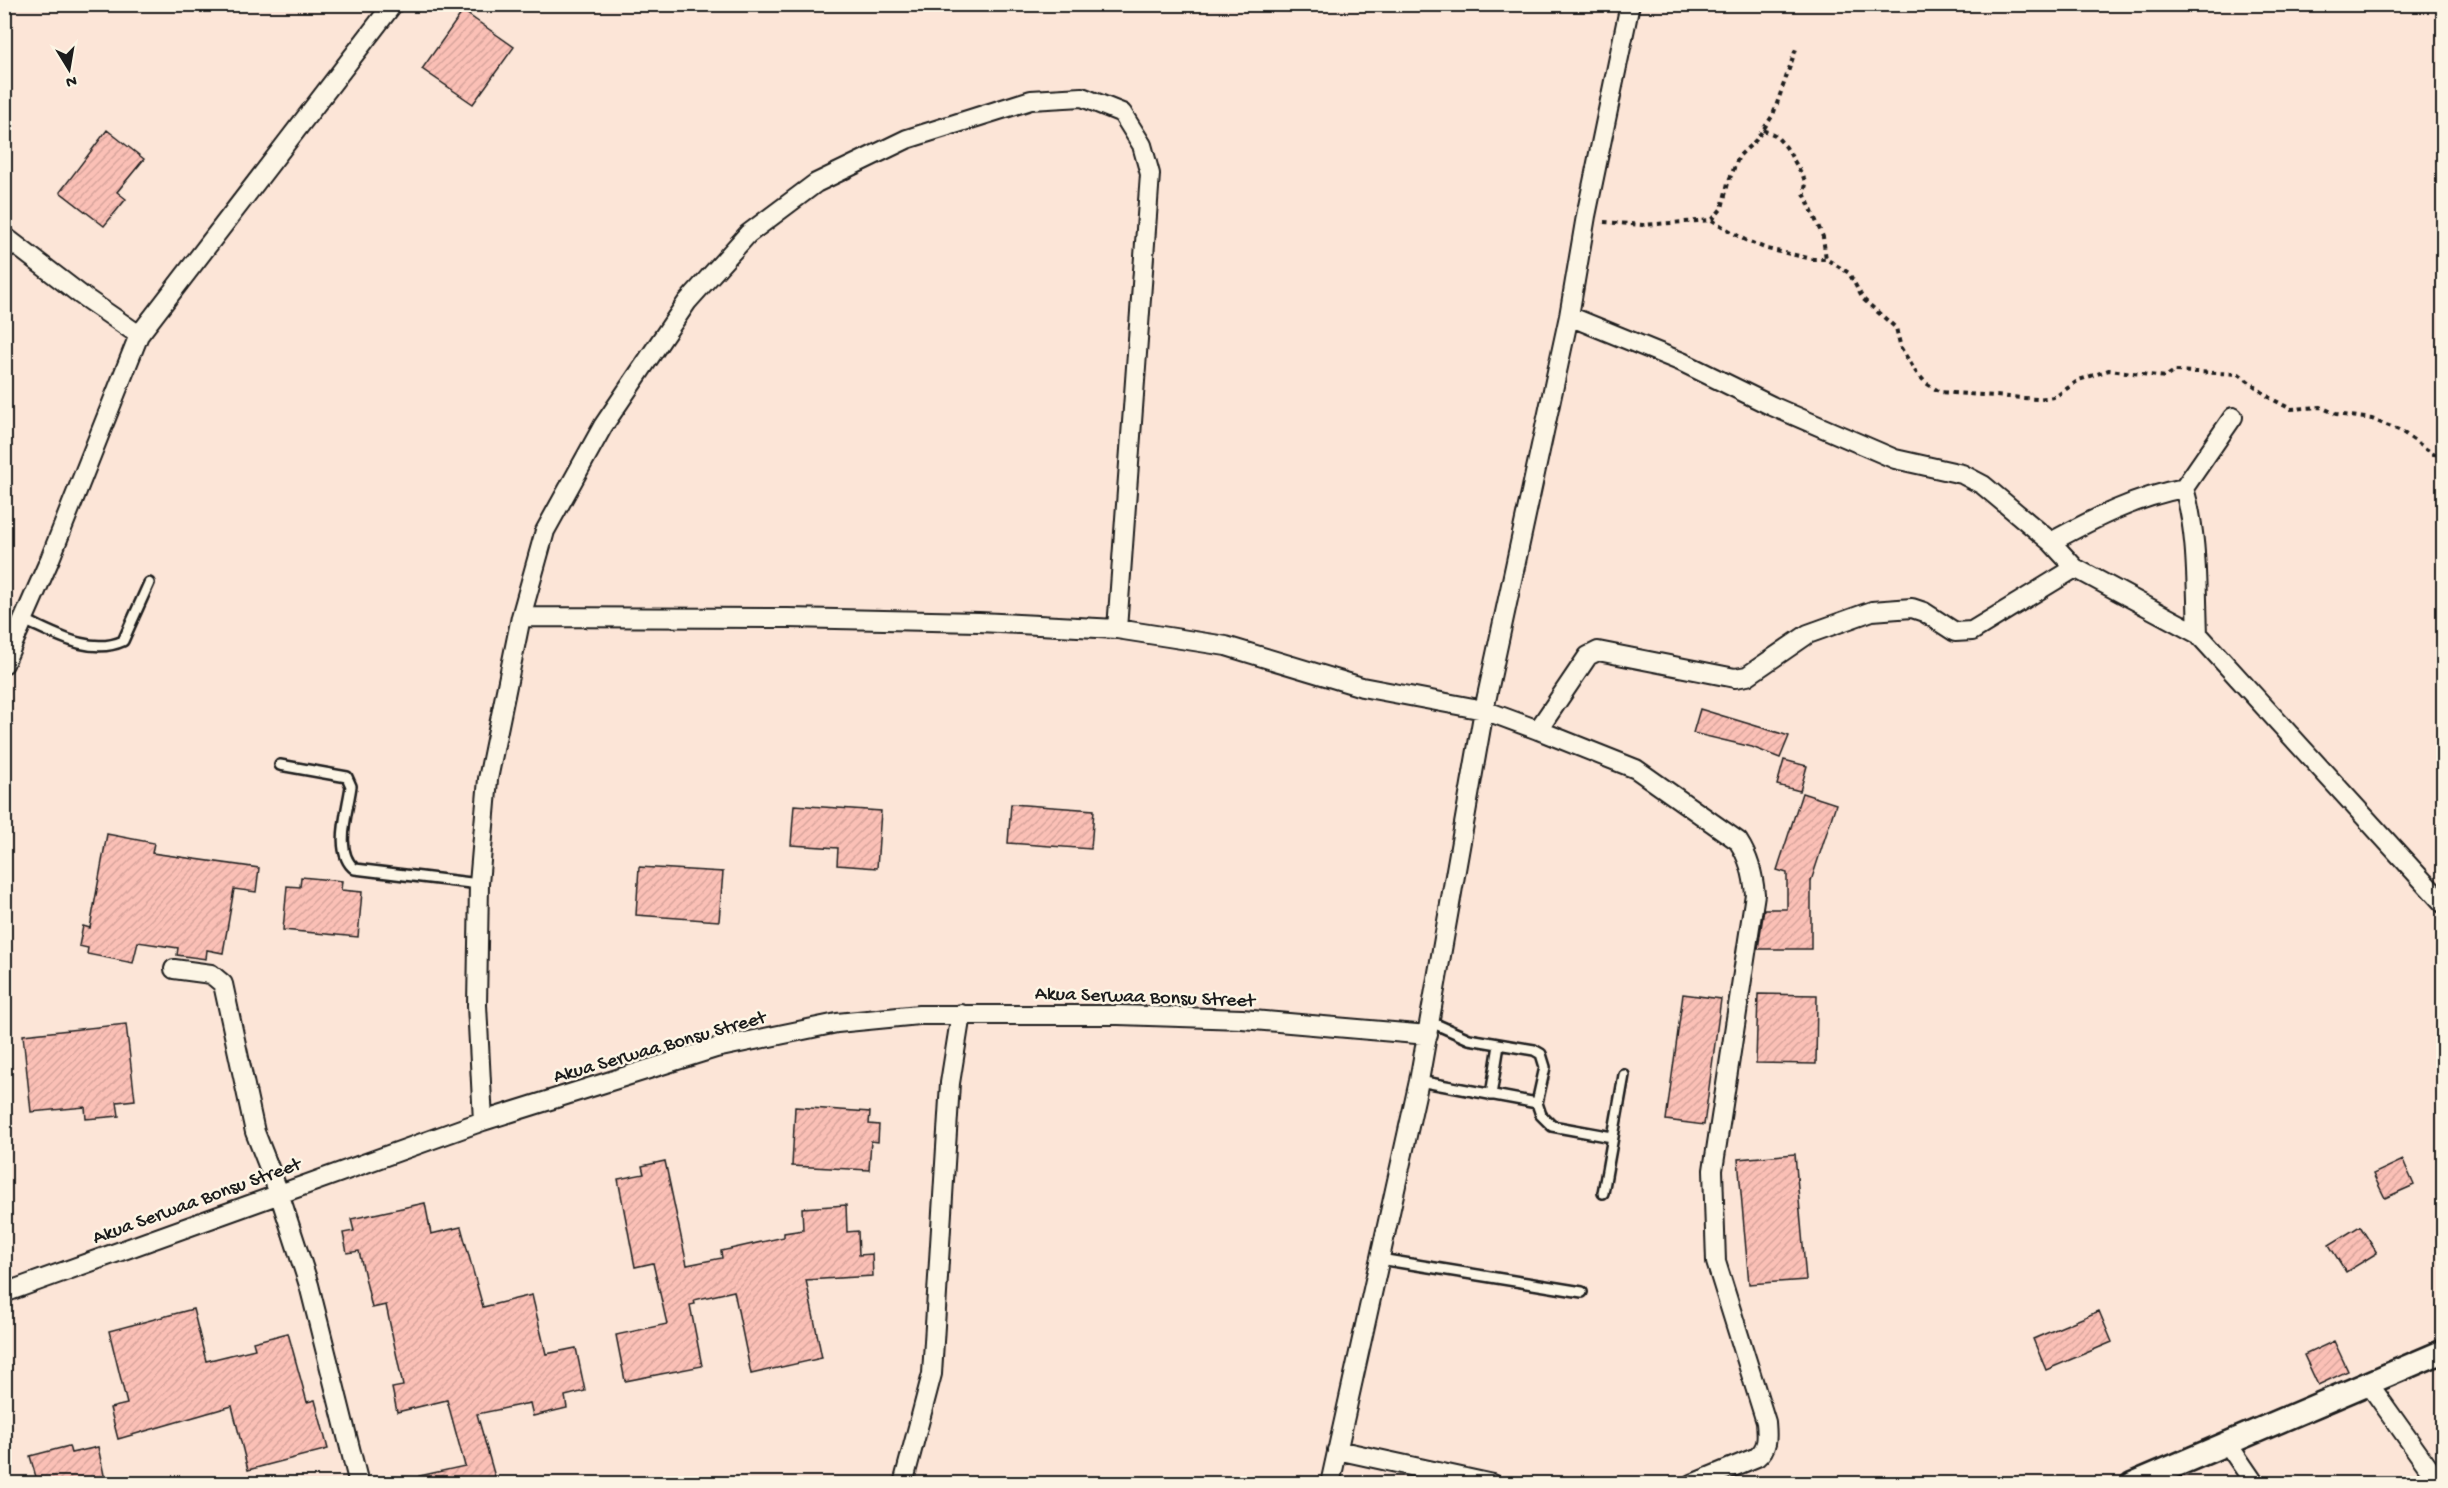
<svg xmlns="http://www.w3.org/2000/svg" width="2448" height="1488" font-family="'Gochi Hand',sans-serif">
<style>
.building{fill:url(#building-hatch);stroke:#1c1c1c;stroke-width:1.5}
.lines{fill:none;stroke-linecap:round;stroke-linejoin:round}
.service-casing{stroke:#1c1c1c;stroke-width:14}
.minor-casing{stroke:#1c1c1c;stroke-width:22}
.tertiary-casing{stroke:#1c1c1c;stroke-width:27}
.path{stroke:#1c1c1c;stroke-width:4;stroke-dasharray:4.5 4.5;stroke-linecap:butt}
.service{stroke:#fcf5e5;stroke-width:9}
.minor{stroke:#fcf5e5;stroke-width:18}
.tertiary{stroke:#fcf5e5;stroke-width:22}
.labels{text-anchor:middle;stroke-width:5;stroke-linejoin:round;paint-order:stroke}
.street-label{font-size:20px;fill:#1c1c1c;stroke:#fcf5e5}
</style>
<defs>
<pattern id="building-hatch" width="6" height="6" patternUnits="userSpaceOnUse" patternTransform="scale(1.5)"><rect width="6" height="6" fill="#fbc0b6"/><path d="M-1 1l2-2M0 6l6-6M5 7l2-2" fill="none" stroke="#d7a49c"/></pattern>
</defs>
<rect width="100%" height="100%" fill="#fce5d7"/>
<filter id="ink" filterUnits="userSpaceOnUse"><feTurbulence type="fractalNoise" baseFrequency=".0167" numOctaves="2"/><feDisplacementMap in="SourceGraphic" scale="12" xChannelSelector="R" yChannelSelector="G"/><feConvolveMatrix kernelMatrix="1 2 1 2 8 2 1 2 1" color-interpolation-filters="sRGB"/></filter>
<g filter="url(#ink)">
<path class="building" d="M463 11 514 47 473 104 422 69Z
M107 130 144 159 117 192 126 199 104 226 60 192Z
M1700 709 1789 736 1780 758 1752 747 1693 733Z
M1784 760 1807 766 1800 791 1777 785Z
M1802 793 1836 804 1811 881V949H1758L1764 909H1787V873L1777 870Z
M1011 804 1094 810 1091 849 1008 843Z
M794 805 881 811 877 868 837 865 838 848 791 845Z
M107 834 154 843 152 853 259 868 256 892 234 889 223 953 207 950 206 959 177 955 178 948 138 942 133 963 87 954 88 948 79 946 83 926 90 928Z
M639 867 723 872 719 921 636 915Z
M301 877 342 881 341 890 362 892 358 937 283 930 287 886 300 887Z
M1683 994 1721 999 1704 1125 1666 1120Z
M1758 994 1817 995 1816 1064 1756 1063Z
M126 1024 135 1100 117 1102 119 1116 86 1119 85 1107 31 1112 23 1035Z
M795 1107 870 1112 869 1124 879 1125 878 1142 871 1141 869 1170 792 1166Z
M1795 1154 1806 1280 1749 1284 1738 1159Z
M2403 1160 2414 1185 2385 1198 2373 1174Z
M665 1161 687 1265 722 1258 721 1251 784 1237V1233L803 1230 802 1208 846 1205 847 1232 858 1231 859 1255 872 1254 873 1276 806 1280 822 1358 751 1374 734 1291 694 1300 695 1304 690 1305 702 1366 625 1381 616 1335 667 1324 653 1263 635 1267 618 1179 644 1174 642 1166Z
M425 1203 431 1234 461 1227 483 1307 532 1295 546 1354 576 1348 585 1391 565 1396 567 1408 533 1416 530 1403 477 1414 497 1484H420L419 1476 465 1466 447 1400 397 1412 392 1388 403 1386 386 1305 372 1308 359 1251 347 1253 343 1233 354 1231 351 1219Z
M2360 1226 2377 1253 2346 1272 2329 1245Z
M193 1309 206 1361 255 1349 253 1342 288 1333 307 1402 315 1400 328 1449 248 1470 232 1406 118 1439 110 1408 127 1404 109 1331Z
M2099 1311 2112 1342 2046 1370 2033 1339Z
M2334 1341 2348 1371 2318 1385 2304 1355Z
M69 1446 71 1453 98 1447 106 1484H38L30 1456Z"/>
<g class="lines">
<g class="service-casing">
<path id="service" d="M24 620C54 633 90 656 123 641L149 583
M280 765 347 777 351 786C348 810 333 853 355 869L479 884
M1431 1022 1469 1039 1534 1050 1541 1054 1545 1067 1537 1103 1541 1115 1552 1126 1612 1137
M1419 1081 1537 1103
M1491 1095 1499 1045
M1603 1193 1624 1075
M1380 1259 1582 1292"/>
</g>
<g class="minor-casing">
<path id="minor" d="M4 236 81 295 139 335
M1569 316 1682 362 1772 406 1895 459 1962 474 1983 485 2051 542 2075 568 2198 634 2444 904
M2051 542C2093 519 2136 497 2184 488
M521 617 788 618 979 622 1117 629 1226 646 1362 687 1484 710 1538 730 1636 769 1738 841C1749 858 1753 874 1755 894L1713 1170 1716 1262 1766 1422C1767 1436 1769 1447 1757 1457L1692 1484
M2198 634C2196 585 2198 535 2184 488L2233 417
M4 664 50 559 139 335 393 4
M1538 730 1588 656 1598 651 1735 678 1747 676 1808 634 1872 611 1912 608 1924 612 1955 632 1972 631 2075 568
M174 969 211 974 223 984 255 1132 279 1193 309 1285 359 1484
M483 1121 477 1005 479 884 488 779 521 617 545 531 603 426 687 302 748 234 816 183 907 139 1031 100 1082 97 1122 113 1142 145 1150 174 1117 629
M4 1293 483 1121 716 1048 837 1023 919 1015H1118L1242 1019 1428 1035
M2369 1384 2440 1484
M2227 1443 2255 1484
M1337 1450 1493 1484
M903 1484 932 1374 950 1083 961 1014
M1330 1484 1419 1081 1484 710 1569 316 1586 216 1630 4"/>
</g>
<g class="tertiary-casing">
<path id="tertiary" d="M2132 1484 2444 1351"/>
</g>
<path class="path" d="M1763 130 1775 135 1786 147 1803 176 1806 184 1804 193 1823 237 1826 259
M1712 220 1722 208 1728 183 1739 156 1756 140 1773 115 1797 46
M1604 222 1643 225 1712 220 1745 240 1767 249 1813 259H1826L1849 273 1863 299 1896 328 1901 348 1916 372 1926 383 1940 392 2037 399 2055 397 2079 380 2109 370 2166 377 2174 371 2239 374 2270 398 2291 409 2321 407 2336 414 2372 419 2401 431 2433 454 2444 455"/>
<use href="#service" class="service"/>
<use href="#minor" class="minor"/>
<use href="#tertiary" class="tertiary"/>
</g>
</g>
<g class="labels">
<g class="street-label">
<text transform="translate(1145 995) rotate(2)" y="7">Akua Serwaa Bonsu Street</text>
<text transform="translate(659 1045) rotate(-16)" y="7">Akua Serwaa Bonsu Street</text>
<text transform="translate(196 1199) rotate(-20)" y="7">Akua Serwaa Bonsu Street</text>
</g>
</g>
<rect width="2448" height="1488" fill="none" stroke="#fcf5e5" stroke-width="24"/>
<rect x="12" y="12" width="2424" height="1464" fill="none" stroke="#1c1c1c" stroke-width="2" filter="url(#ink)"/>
<g transform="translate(69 69) rotate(169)" stroke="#fcf5e5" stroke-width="4.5" paint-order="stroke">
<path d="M0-4.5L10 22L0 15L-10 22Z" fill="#1c1c1c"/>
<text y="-9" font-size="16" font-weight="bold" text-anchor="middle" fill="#1c1c1c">N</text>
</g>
</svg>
